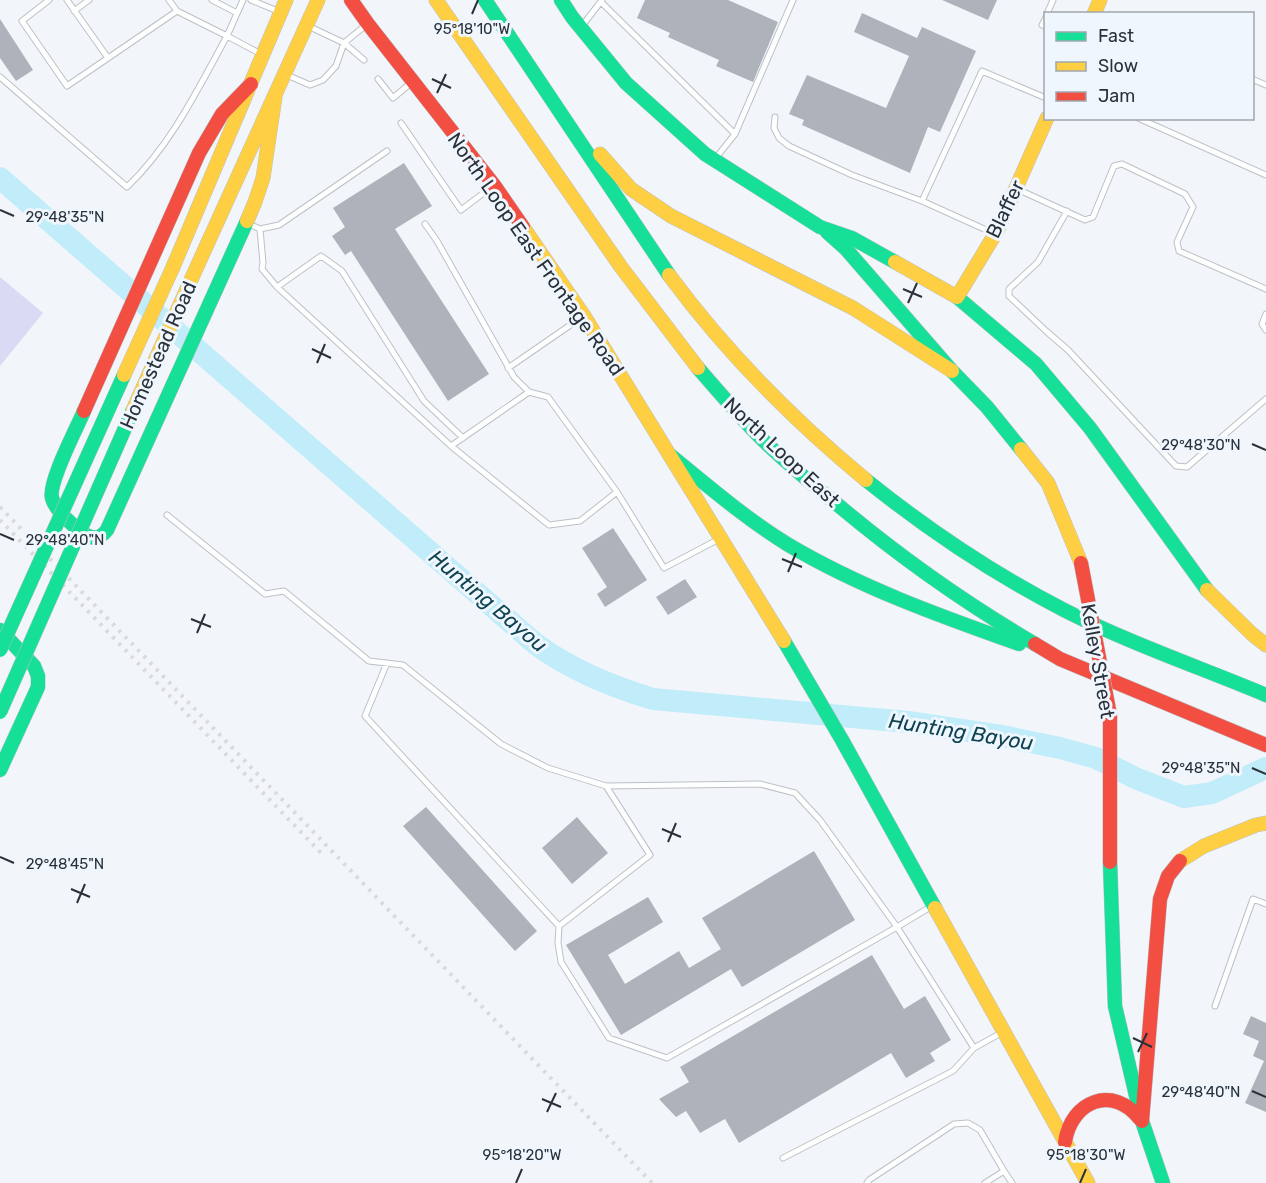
<svg xmlns="http://www.w3.org/2000/svg" width="1266" height="1183" font-family="Rubik,sans-serif">
<style>
.green{fill:#dbdaf4}
.lines{fill:none;stroke-linecap:round;stroke-linejoin:round}
.river{stroke:#c1ecf9;stroke-width:22}
.building{fill:#aeb2bb}
.lane-casing{stroke:#bcc1c6;stroke-width:7}
.fast-casing{stroke:#bcc1c6;stroke-width:15}
.slow-casing{stroke:#bcc1c6;stroke-width:15}
.jam-casing{stroke:#bcc1c6;stroke-width:15}
.lane{stroke:#fdfefe;stroke-width:5}
.fast{stroke:#16e098;stroke-width:14}
.slow{stroke:#ffcf43;stroke-width:14}
.jam{stroke:#f24e42;stroke-width:14}
.rail{stroke:#d8dadb;stroke-width:4;stroke-dasharray:3 6;stroke-linecap:butt}
.fast-bridge-casing{stroke:#bcc1c6;stroke-width:15;stroke-linecap:butt}
.slow-bridge-casing{stroke:#bcc1c6;stroke-width:15;stroke-linecap:butt}
.jam-bridge-casing{stroke:#bcc1c6;stroke-width:15;stroke-linecap:butt}
.fast-bridge{stroke:#16e098;stroke-width:14}
.slow-bridge{stroke:#ffcf43;stroke-width:14}
.jam-bridge{stroke:#f24e42;stroke-width:14}
.ticks{fill:none;stroke:#2b3139;stroke-width:2}
.labels{text-anchor:middle;stroke-width:6;stroke-linejoin:round;paint-order:stroke}
.street-label{font-size:20px;fill:#2b3139;stroke:#eff6fe}
.water-label{font-size:21px;font-style:italic;fill:#0e434f;stroke:#eff6fe}
.ticks-label{font-size:15px;text-anchor:middle;fill:#2b3139;stroke:#eff6fe;stroke-width:6;stroke-linejoin:round;paint-order:stroke}
</style>
<rect width="100%" height="100%" fill="#f2f6fa"/>
<path class="green" d="M0 277 43 313 0 366Z"/>
<g class="lines">
<path class="river" d="M0 178 508 620C519 629 529 639 540 647 575 672 613 687 653 699L908 722 1002 736 1060 748 1096 758 1135 778 1184 797 1212 793 1266 768"/>
</g>
<path class="building" d="M645 0H728L778 22 753 82 716 66 719 60 668 37 670 33 637 18Z
M942 0H997L988 20Z
M862 13 917 38 922 27 976 51 940 132 928 127 910 173 802 125 804 120 789 114 807 75 886 108 909 56 854 32Z
M0 19 33 70 16 81 0 58Z
M404 163 432 206 395 229 489 374 448 401 351 251 345 255 332 236 345 227 333 208Z
M613 528 647 580 605 607 597 594 607 587 582 548Z
M685 579 697 597 668 615 656 597Z
M426 807 537 931 515 951 403 826Z
M577 817 608 853 572 884 542 848Z
M814 851 855 920 742 987 731 969 621 1035 566 945 648 897 663 922 608 955 625 984 679 951 689 968 721 949 702 918Z
M872 955 904 1009 925 996 951 1040 930 1053 935 1061 906 1078 891 1053 739 1143 725 1119 700 1133 686 1111 676 1117 659 1099 689 1082 680 1067Z
M1251 1016 1266 1023V1112L1245 1103 1264 1061 1253 1056 1259 1041 1243 1034Z"/>
<g class="lines">
<g class="lane-casing">
<path id="lane" d="M49 0 22 21 67 86 177 11
M67 0 108 58
M169 0 177 11 227 36 243 0
M212 0 237 13
M251 0 280 12
M601 2 735 134
M74 11 89 0
M1047 14 1053 0
M1046 17 1042 25 1046 26
M308 26 344 43 364 60
M582 26 602 0
M287 75 310 85 323 80 336 66 344 43 366 25
M0 77 127 187C171 145 198 89 227 36L261 54
M378 79 393 98 412 82
M1252 79 1266 85
M775 117 774 128 779 138 789 146 852 175 922 201
M1138 118 1266 175
M401 123 461 210 493 186
M715 159 735 134 793 0
M1017 189 1085 220 1093 217 1114 166 1122 164 1185 194 1193 207 1177 242 1179 251 1266 289
M1067 211 1038 262 1009 289V296L1046 331 1068 350 1176 466 1187 467 1266 399
M247 223 260 229 263 263 262 269 277 287 451 446 549 525 580 521 617 492 548 397 529 392 514 377 437 241 425 224
M260 229 279 225 387 151
M993 233 922 201 982 71 1046 98
M277 287 321 256 342 271 424 401 463 438
M1266 314 1262 324 1266 330
M508 368 582 317
M451 446 529 392
M617 492 664 568 719 539
M167 515 265 594 284 591 369 661 403 665 501 744 548 768 606 786 760 784 795 793 820 820 897 927 667 1058 609 1038 561 962 558 943 559 926 365 716 387 663
M932 906 897 927 974 1048 1001 1033
M559 926 650 855 606 786
M1215 1006 1253 899 1266 904
M783 1158 953 1071 974 1048
M867 1183 869 1180 954 1124 968 1123 980 1130 1004 1171
M985 1183 1004 1171 1012 1183"/>
</g>
<g class="fast-casing">
<path id="fast" d="M485 0 669 275
M561 0 572 17 626 83 705 154 820 227 852 238 895 262
M827 232 846 249 952 371 987 407 1021 449
M957 297 1036 364 1090 428 1207 590
M698 368C717 390 736 412 756 433 780 458 811 483 838 505 900 557 965 603 1035 644
M84 411C77 428 48 482 52 498 55 510 73 526 83 533 93 540 100 539 107 530L247 221
M670 455C708 486 745 518 787 544 859 587 940 616 1019 644
M866 480C927 529 994 574 1064 610 1129 643 1199 667 1266 695
M0 630 34 666 38 676V687L0 770
M784 641 842 740 935 908
M1110 862 1115 1006 1142 1121 1163 1183"/>
</g>
<g class="slow-casing">
<path id="slow" d="M436 0 621 267 698 368
M1094 14 1100 0
M600 154 631 189 671 216 853 308 952 371
M247 221 255 202 263 178 275 97
M523 227 584 316 784 641
M895 262 957 297 997 231 1047 118
M173 267 286 0
M669 275C726 352 792 419 866 480
M190 282 318 0
M1021 449 1048 483 1081 563
M1207 590 1252 634 1266 645
M1180 861 1204 846 1256 825 1266 823
M935 908 1088 1183"/>
</g>
<g class="jam-casing">
<path id="jam" d="M351 0 368 24 494 185 523 227
M84 411 199 153 222 114 251 84
M1035 644 1060 659 1266 745
M1142 1121 1160 899 1168 876 1180 861
M1065 1142C1071 1101 1113 1084 1140 1119"/>
</g>
<use href="#lane" class="lane"/>
<use href="#fast" class="fast"/>
<use href="#slow" class="slow"/>
<use href="#jam" class="jam"/>
<path class="rail" d="M0 507 652 1183
M0 520 323 855"/>
<g class="fast-bridge-casing">
<path id="fast-bridge" d="M0 650 124 375
M0 712 133 410"/>
</g>
<g class="slow-bridge-casing">
<path id="slow-bridge" d="M124 375 173 267
M133 410 190 282"/>
</g>
<g class="jam-bridge-casing">
<path id="jam-bridge" d="M1081 563 1110 715V862"/>
</g>
<use href="#fast-bridge" class="fast-bridge"/>
<use href="#slow-bridge" class="slow-bridge"/>
<use href="#jam-bridge" class="jam-bridge"/>
</g>
<path class="ticks" d="M472 14 478 0M432 79 451 88M437 93 446 74M0 210 14 216M903 289 922 297M908 303 917 283M312 349 331 358M317 363 325 344M1252 444 1266 450M0 534 14 540M782 559 802 567M788 572 796 553M191 619 211 627M197 633 205 614M1252 768 1266 774M662 829 681 837M668 842 676 823M0 857 14 863M71 889 90 897M77 903 85 884M1133 1038 1152 1047M1138 1052 1147 1033M1252 1091 1266 1097M542 1099 561 1107M547 1112 556 1093M516 1183 522 1169M1080 1183 1086 1169"/>
<g class="labels">
<g class="street-label">
<text transform="translate(1005 209) rotate(-64)" y="7">Blaffer</text>
<text transform="translate(536 254) rotate(55)" y="7">North Loop East Frontage Road</text>
<text transform="translate(158 355) rotate(-66)" y="7">Homestead Road</text>
<text transform="translate(782 452) rotate(43)" y="7">North Loop East</text>
<text transform="translate(1098 661) rotate(80)" y="7">Kelley Street</text>
</g>
<g class="water-label">
<text transform="translate(488 601) rotate(40)" y="7">Hunting Bayou</text>
<text transform="translate(961 732) rotate(9)" y="7">Hunting Bayou</text>
</g>
</g>
<g class="ticks-label">
<text x="472" y="34">95°18'10"W</text>
<text x="65" y="222">29°48'35"N</text>
<text x="1201" y="450">29°48'30"N</text>
<text x="65" y="545">29°48'40"N</text>
<text x="1201" y="773">29°48'35"N</text>
<text x="65" y="869">29°48'45"N</text>
<text x="1201" y="1097">29°48'40"N</text>
<text x="522" y="1160">95°18'20"W</text>
<text x="1086" y="1160">95°18'30"W</text>
</g>
<rect x="1044" y="12" width="210" height="108" fill="#eff6fe" stroke="#a1a7af" stroke-width="1.5"/>
<rect x="1056" y="32" width="30" height="9" fill="#16e098" stroke="#a1a7af" stroke-width="1.5"/>
<text x="1098" y="42" font-size="18" fill="#2b3139">Fast</text>
<rect x="1056" y="62" width="30" height="9" fill="#ffcf43" stroke="#a1a7af" stroke-width="1.5"/>
<text x="1098" y="72" font-size="18" fill="#2b3139">Slow</text>
<rect x="1056" y="92" width="30" height="9" fill="#f24e42" stroke="#a1a7af" stroke-width="1.5"/>
<text x="1098" y="102" font-size="18" fill="#2b3139">Jam</text>
</svg>
